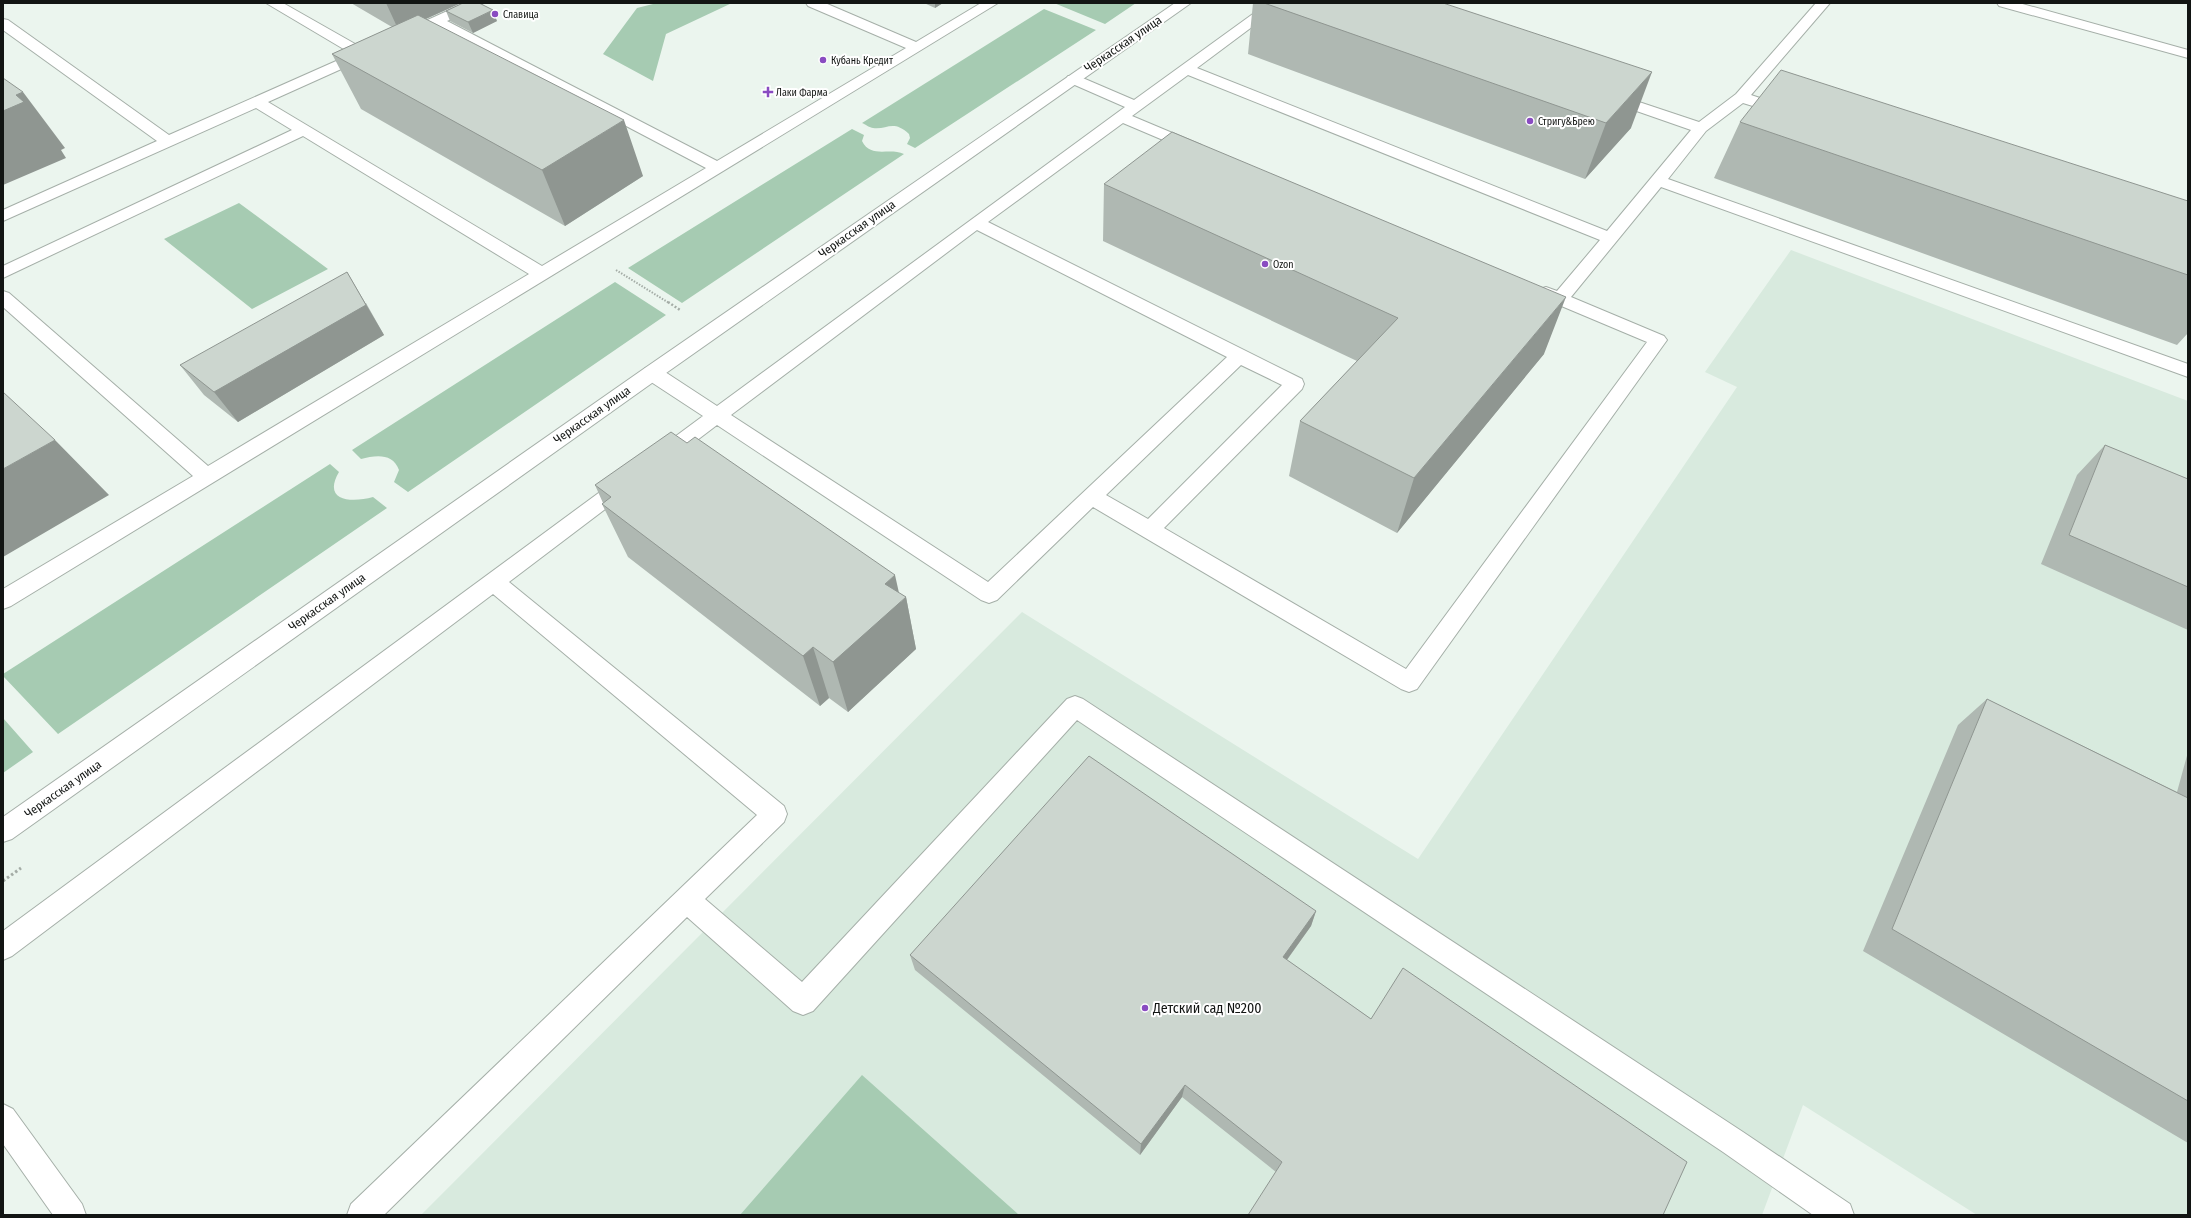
<svg xmlns="http://www.w3.org/2000/svg" width="2191" height="1218" font-family="'Fira Sans Condensed',sans-serif">
<style>
.built{fill:#d8eade}
.green{fill:#a6cbb2}
.lines{fill:none;stroke-linecap:round;stroke-linejoin:round}
.service-casing{stroke:#a5afa8;stroke-width:2}
.minor-casing{stroke:#a5afa8;stroke-width:2}
.path-far2{stroke:#a4aca6;stroke-width:2;stroke-dasharray:1.5 1.5;stroke-linecap:butt}
.path-far1{stroke:#a4aca6;stroke-width:2.5;stroke-dasharray:2 2;stroke-linecap:butt}
.path{stroke:#a4aca6;stroke-width:3;stroke-dasharray:2.5 2.5;stroke-linecap:butt}
.service{fill:#fff;fill-rule:evenodd}
.minor{fill:#fff;fill-rule:evenodd}
.wall{fill:#afb8b2}
.shaded-wall{fill:#8f9691}
.building{fill:#ccd6cf;stroke:#8f9691}
.poi-dot{fill:#894bc1;stroke:#fff;stroke-width:1.5}
.labels{text-anchor:middle;stroke-width:4;stroke-linejoin:round;paint-order:stroke}
.far-poi-label{font-size:10px;fill:#121513;stroke:#fff;text-anchor:start}
.street-label{font-size:12px;fill:#121513;stroke:#fff}
.near-poi-label{font-size:14px;fill:#121513;stroke:#fff;text-anchor:start}
</style>
<rect width="100%" height="100%" fill="#ebf5ee"/>
<path class="built" d="M1791 250 2188 401V1215H1977L1803 1105 1762 1215H421L1022 612 1418 859 1737 387 1705 372Z"/>
<path class="green" d="M657 3H732L666 34 653 81 603 54 637 8Z
M1054 3H1136L1105 24Z
M1044 9 1096 30 915 148 907 144 910 138 909 134C893 119 887 130 873 128 870 128 865 124 862 123Z
M852 129 864 135 862 141C871 159 889 147 904 154L682 303 628 268Z
M239 203 328 269 252 309 164 239Z
M615 282 666 315 408 492 394 482 399 470C393 453 376 455 361 459L352 450Z
M330 464 339 472C322 501 351 503 373 497L387 508 58 734 3 676V674Z
M3 718 33 752 3 773Z
M862 1075 1019 1215H740Z"/>
<g class="lines">
<g class="service-casing">
<path id="service" d="M266 3H283L364 49 370 50 372 53 368 57 268 102 542 266 706 168 436 26 406 39 401 38 399 35 401 32 465 3H483L481 6 447 21 717 161 906 48 808 6 806 3H825L916 42 981 3H998L11 606 3 609V589L193 476 3 307V291L9 293 208 466 529 274 303 136 3 278V266L292 130 256 108 3 221V210L157 141 3 30V19L8 20 169 135 352 54Z
M1268 3H1284L1197 68 1607 231 1691 130 1605 100 1603 97 1605 94H1615L1699 122 1736 94 1816 3H1830L1751 95 1790 108 1793 111 1790 114 1785 116 1743 103 1706 131 1668 179 2188 364V377L1661 187 1571 297 1664 336 1667 340 1417 689 1409 692 1401 689 1093 507 997 600 989 603 981 600 717 425 667 463 660 465 653 463 650 458 653 453 703 416 645 378 643 373 645 368 652 367 659 368 717 406 1125 107 1068 82 1066 79 1068 76H1078L1134 100ZM1188 75 1600 240 1557 291 1546 287 1540 289 1537 293 1540 297 1647 342 1406 669 1164 528 1302 389 1304 384 1302 379 988 222 1123 123 1189 151H1201L1203 148 1201 145 1132 116ZM977 230 1227 357 988 582 731 415ZM1241 365 1282 385 1148 519 1106 495Z
M1997 3H2019L2188 50V58L1999 6Z
M626 476 633 478 636 483 633 488 509 582 784 806 787 814 784 822 705 899 802 982 1067 699 1075 696 1083 699 1743 1132 1850 1204 1854 1215H1813L1723 1152 1077 720 813 1011 803 1015 793 1011 687 917 384 1215H347L351 1204 757 815 493 594 12 956 3 960V931L619 478Z
M3 1104 13 1109 82 1204 86 1215H53L3 1144Z"/>
</g>
<g class="minor-casing">
<path id="minor" d="M1175 3H1191L659 378 12 839 3 842V817L645 368Z"/>
</g>
<path class="path-far2" d="M616 270 669 303"/>
<path class="path-far1" d="M668 302 680 310"/>
<path class="path" d="M3 881 21 868"/>
<use href="#service" class="service"/>
<use href="#minor" class="minor"/>
</g>
<path class="wall" d="M351 3H461L426 19 643 176 565 226 361 109 332 54 392 27Z
M924 3H943L935 8Z
M1253 3H1443L1631 128 1585 179 1248 54Z
M446 11 497 21 473 33 450 21Z
M1740 122 2188 201V333L2177 345 1714 178Z
M1104 184 1544 354 1397 533 1289 476 1300 421 1357 361 1103 241Z
M366 303 384 335 238 422 204 395 180 365Z
M2105 445 2188 479V630L2041 564 2077 475Z
M595 485 899 593 906 597 916 649 848 712 829 698 820 706 628 557 602 504 603 503Z
M1987 699 2177 792 2188 752V1143L1863 951 1958 725Z
M1316 911 1311 926 1287 960 1371 1019 1276 1172 1182 1097 1140 1155 915 970 910 955Z"/>
<path class="shaded-wall" d="M386 3H461L399 31Z
M935 3H943L935 8Z
M493 10 497 21 473 33 468 22Z
M1652 72 1631 128 1585 179 1606 123Z
M23 92 65 148 61 150 66 158 3 185V111L16 95Z
M624 120 643 176 565 226 542 170Z
M347 272 384 335 238 422 214 392Z
M1566 297 1544 354 1397 533 1414 478Z
M55 440 109 495 3 557V469Z
M895 575 901 602 906 597 916 649 848 712 833 662 885 584Z
M813 647 829 698 820 706 803 656Z
M1316 911 1311 926 1278 972 1283 957Z
M1185 1085 1182 1097 1140 1155 1141 1144Z"/>
<path class="building" d="M463 3H479L493 10 468 22 446 11Z
M1264 3H1443L1652 72 1606 123Z
M418 15 624 120 542 170 332 54Z
M1781 70 2188 201V275L1740 122Z
M3 78 23 92 16 95 24 102 3 111Z
M1172 132 1566 297 1414 478 1300 421 1398 318 1104 184Z
M347 272 366 305 214 392 180 365Z
M3 392 55 440 3 469Z
M671 432 687 443 695 437 895 575 885 584 906 597 833 662 813 647 803 656 602 504 611 497 595 485Z
M2105 445 2188 479V587L2069 535Z
M1987 699 2188 798V1101L1892 929Z
M1089 756 1316 911 1283 957 1371 1019 1403 968 1687 1162 1663 1215H1248L1282 1162 1185 1085 1141 1144 910 955Z"/>
<g class="poi-dot">
<circle cx="495" cy="14" r="4"/>
<circle cx="823" cy="60" r="4"/>
<path d="M766 86h4v4h4v4h-4v4h-4v-4h-4v-4h4z"/>
<circle cx="1530" cy="121" r="4"/>
<circle cx="1265" cy="264" r="4"/>
<circle cx="1145" cy="1008" r="4"/>
</g>
<g class="labels">
<g class="far-poi-label">
<text x="503" y="18">Славица</text>
<text x="831" y="64">Кубань Кредит</text>
<text x="776" y="96">Лаки Фарма</text>
<text x="1538" y="125">Стригу&amp;Брею</text>
<text x="1273" y="268">Ozon</text>
</g>
<g class="street-label">
<text transform="translate(1123 44) rotate(-34)" y="4">Черкасская улица</text>
<text transform="translate(857 229) rotate(-35)" y="4">Черкасская улица</text>
<text transform="translate(592 415) rotate(-35)" y="4">Черкасская улица</text>
<text transform="translate(327 602) rotate(-35)" y="4">Черкасская улица</text>
<text transform="translate(63 789) rotate(-35)" y="4">Черкасская улица</text>
</g>
<g class="near-poi-label">
<text x="1153" y="1013">Детский сад №200</text>
</g>
</g>
<rect width="2191" height="1218" fill="none" stroke="#121513" stroke-width="8"/>
</svg>
